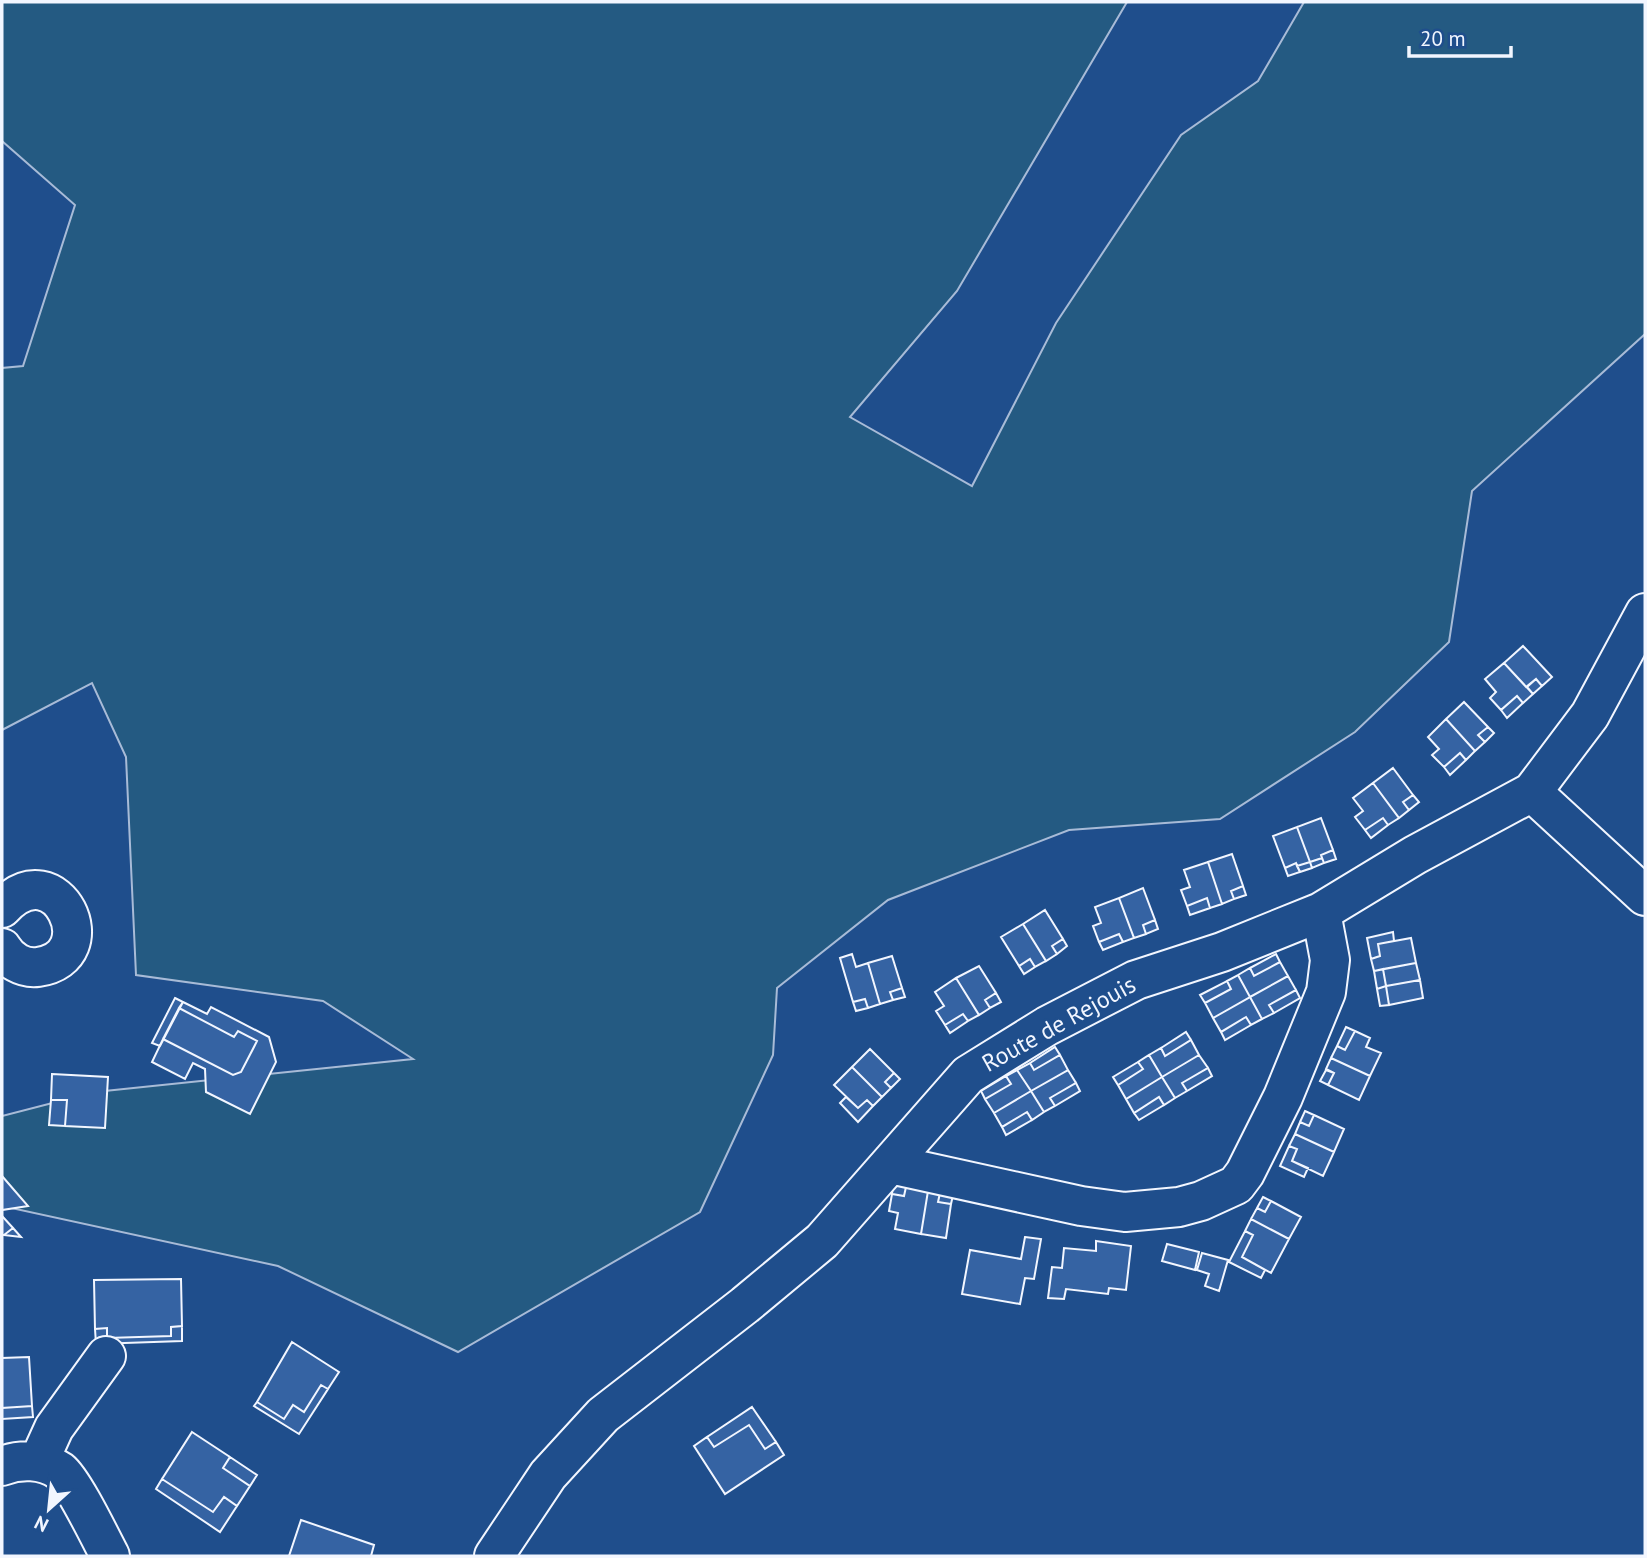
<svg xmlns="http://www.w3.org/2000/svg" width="1647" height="1558" font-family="'PT Sans',sans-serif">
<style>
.green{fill:#245a82;stroke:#a8bbd7;stroke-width:2}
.building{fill:#3563a3;stroke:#f2f6ff;stroke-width:2}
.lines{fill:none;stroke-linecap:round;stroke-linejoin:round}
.minor-casing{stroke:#f2f6ff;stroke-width:42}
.minor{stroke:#1f4e8c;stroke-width:38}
.labels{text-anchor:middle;stroke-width:5;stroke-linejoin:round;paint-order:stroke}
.street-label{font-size:24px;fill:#f2f6ff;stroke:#1f4e8c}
</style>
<rect width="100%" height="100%" fill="#1f4e8c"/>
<path class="green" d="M2 2H1127L957 291 850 417 972 486 1056 323 1181 135 1258 81 1304 2H1645V334L1472 491 1449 642 1355 732 1220 819 1069 830 888 900 777 988 773 1055 700 1212 458 1352 278 1266 2 1206V1116L95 1092 413 1059 323 1001 136 975 126 757 92 683 2 730V368L23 366 75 205 2 141Z"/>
<path class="building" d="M1523 646 1552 677 1542 686 1536 679 1526 687 1504 663Z
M1504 663 1533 694 1523 703 1517 696 1501 710 1490 698 1496 692 1485 679Z
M1536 679 1542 686 1533 694 1527 687Z
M1517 696 1523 703 1507 718 1501 710Z
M1464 702 1488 727 1478 735 1485 742 1475 751 1446 719Z
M1446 719 1475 751 1466 760 1460 753 1444 767 1432 755 1439 749 1428 737Z
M1488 727 1494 733 1485 742 1478 735Z
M1460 753 1466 760 1450 775 1444 767Z
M1393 768 1413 795 1403 802 1409 810 1399 818 1373 783Z
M1373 783 1399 818 1388 825 1383 818 1365 830 1355 817 1363 811 1353 798Z
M1413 795 1419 802 1409 810 1403 802Z
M1321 818 1333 850 1321 855 1322 858 1310 862 1297 827Z
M1383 818 1388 825 1371 838 1365 830Z
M1297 827 1310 862 1297 866 1296 863 1285 868 1273 836Z
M1333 850 1336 859 1324 863 1321 855Z
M1232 854 1243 886 1231 891 1234 899 1222 904 1208 862Z
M1322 858 1324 863 1312 868 1310 862Z
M1208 862 1222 904 1210 908 1207 898 1187 906 1181 890 1190 887 1184 870Z
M1310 862 1312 868 1300 872 1297 866Z
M1296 863 1300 872 1288 876 1285 868Z
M1243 886 1246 895 1234 899 1231 891Z
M1143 888 1155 920 1143 925 1146 934 1134 938 1119 898Z
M1119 898 1134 938 1123 942 1119 934 1099 942 1093 926 1101 923 1095 907Z
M1207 898 1210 908 1190 915 1187 906Z
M1045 910 1063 939 1052 946 1057 954 1046 961 1023 924Z
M1155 920 1158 929 1146 934 1143 925Z
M1023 924 1046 961 1035 967 1030 959 1019 966 1001 937Z
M1393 932 1394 941 1378 944 1380 956 1371 959 1367 938Z
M1119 934 1123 942 1103 950 1099 942Z
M1411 938 1416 963 1374 971 1371 959 1380 956 1378 944Z
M1063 939 1067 946 1057 954 1052 946Z
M852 954 856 967 868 963 880 1004 868 1008 865 999 853 1002 840 958Z
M1276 954 1280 962 1254 976 1250 968Z
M892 956 902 988 890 992 893 1000 880 1004 868 963Z
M1030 959 1035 967 1024 974 1019 966Z
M1280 962 1288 976 1250 997 1238 975 1250 968 1254 976Z
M1416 963 1420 980 1386 986 1383 969Z
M979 966 996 993 985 1000 990 1008 979 1015 956 978Z
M1383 969 1386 986 1377 989 1374 971Z
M1238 975 1250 997 1213 1018 1205 1003 1231 989 1227 981Z
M1288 976 1296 990 1269 1005 1274 1013 1262 1019 1250 997Z
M956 978 979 1015 968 1021 963 1014 945 1025 936 1011 944 1006 935 992Z
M1420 980 1423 998 1389 1005 1386 986Z
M1227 981 1231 989 1205 1003 1200 995Z
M1386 986 1389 1005 1380 1006 1377 989Z
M902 988 905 997 893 1000 890 992Z
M1296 990 1300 998 1274 1013 1269 1005Z
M996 993 1001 1002 990 1008 985 1000Z
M1250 997 1262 1019 1251 1025 1246 1017 1221 1032 1213 1018Z
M175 998 183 1002 160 1046 152 1043Z
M865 999 868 1008 856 1011 853 1002Z
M183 1002 207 1014 211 1007 269 1037 276 1062 250 1114 206 1092 205 1069 193 1063 185 1079 152 1062 163 1039 233 1075 241 1072 254 1047 257 1041 238 1031 234 1037 179 1008Z
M179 1008 234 1037 238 1031 257 1041 241 1072 233 1075 163 1039Z
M963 1014 968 1021 950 1033 945 1025Z
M1246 1017 1251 1025 1225 1040 1221 1032Z
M1346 1027 1355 1031 1345 1050 1337 1046Z
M1355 1031 1370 1038 1366 1047 1381 1053 1370 1076 1331 1058 1337 1046 1345 1050Z
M1186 1032 1191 1040 1165 1056 1161 1048Z
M1191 1040 1199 1055 1162 1077 1149 1055 1161 1048 1165 1056Z
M1055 1047 1060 1055 1034 1070 1030 1063Z
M870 1049 894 1073 885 1082 891 1088 882 1097 852 1067Z
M1060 1055 1068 1070 1031 1091 1017 1070 1030 1063 1034 1070Z
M1149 1055 1162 1077 1126 1099 1118 1085 1143 1069 1138 1062Z
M1199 1055 1208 1068 1182 1083 1187 1091 1175 1098 1162 1077Z
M1331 1058 1370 1076 1359 1100 1328 1085 1334 1073 1326 1069Z
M1138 1062 1143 1069 1118 1085 1113 1077Z
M852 1067 882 1097 873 1106 867 1100 858 1108 834 1085Z
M1208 1068 1212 1076 1187 1091 1182 1083Z
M1017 1070 1031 1091 994 1113 985 1099 1011 1084 1006 1076Z
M1068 1070 1076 1083 1050 1098 1055 1106 1044 1112 1031 1091Z
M1326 1070 1334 1073 1328 1085 1320 1081Z
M894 1073 900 1079 891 1088 885 1082Z
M52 1074 108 1077 105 1128 65 1126 67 1100H51Z
M1006 1076 1011 1084 985 1099 981 1091Z
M1162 1077 1175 1098 1164 1105 1159 1097 1134 1113 1126 1099Z
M1076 1083 1080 1091 1055 1106 1050 1098Z
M1031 1091 1044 1112 1032 1120 1027 1112 1002 1127 994 1113Z
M846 1097 858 1108 867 1100 873 1106 858 1122 840 1103Z
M1159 1097 1164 1105 1139 1120 1134 1113Z
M51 1100H67L65 1126 49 1125Z
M1305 1111 1314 1115 1309 1126 1300 1122Z
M1027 1112 1032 1120 1006 1135 1002 1127Z
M1314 1115 1344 1129 1334 1152 1295 1134 1300 1122 1309 1126Z
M1295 1134 1334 1152 1323 1176 1292 1161 1297 1149 1289 1146Z
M1289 1146 1297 1149 1292 1161 1308 1168 1304 1177 1280 1166Z
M2 1176 28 1206 2 1210Z
M893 1185 906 1187 904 1196 892 1194Z
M906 1187 928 1191 921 1234 895 1229 898 1213 889 1211 892 1194 904 1196Z
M928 1191 940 1193 938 1202 951 1204 946 1238 921 1234Z
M940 1193 953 1195 951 1204 938 1202Z
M1263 1197 1271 1201 1265 1212 1257 1208Z
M1271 1201 1301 1217 1289 1239 1251 1219 1257 1208 1265 1212Z
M2 1216 13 1228 4 1235H2Z
M1251 1219 1289 1239 1271 1273 1242 1257 1253 1235 1245 1231Z
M13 1228 21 1237 4 1235Z
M1245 1231 1253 1235 1242 1257 1265 1270 1261 1278 1229 1262Z
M1025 1237 1041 1239 1034 1279 1025 1278 1020 1304 962 1294 970 1250 1021 1259Z
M1096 1241 1131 1246 1126 1290 1109 1288 1108 1294 1066 1289 1064 1299 1048 1298 1052 1267 1062 1268 1064 1248 1096 1251Z
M1167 1244 1199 1252 1195 1270 1162 1261Z
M1202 1253 1228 1260 1219 1291 1205 1286 1209 1274 1197 1270Z
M181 1279 182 1326 171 1327V1336L107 1338V1328L95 1329 94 1280Z
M182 1326V1341L96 1344 95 1329 107 1328V1338L171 1336V1327Z
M292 1342 339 1372 328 1389 321 1385 304 1412 293 1405 284 1419 257 1402Z
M29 1357 32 1406 2 1408V1358Z
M321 1385 328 1389 299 1434 254 1406 257 1402 284 1419 293 1405 304 1412Z
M32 1406 33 1417 2 1419V1408Z
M752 1407 776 1442 765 1449 749 1425 714 1447 707 1437Z
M749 1425 765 1449 776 1442 784 1455 725 1494 694 1446 707 1437 714 1447Z
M192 1432 230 1457 223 1468 250 1486 237 1506 224 1497 213 1512 162 1479Z
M230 1457 257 1475 250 1486 223 1468Z
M162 1479 213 1512 224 1497 237 1506 220 1532 156 1489Z
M301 1520 374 1545 371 1556H289Z"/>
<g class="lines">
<g class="minor-casing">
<path id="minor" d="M1532 792 1645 896
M2 908C57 848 108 957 38 967 23 969 9 960 2 948
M890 1164 1081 1206 1125 1212 1179 1207 1201 1201 1236 1185 1245 1173 1283 1097 1326 992 1330 960 1321 912
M39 1461 54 1428 106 1356
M2 1466C20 1459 43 1459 60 1471 73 1481 101 1539 110 1556
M494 1556 548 1475 603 1415 745 1305 822 1241 968 1075 1047 1026 1136 980 1222 952 1321 912 1415 855 1532 792 1590 715 1645 613"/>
</g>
<use href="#minor" class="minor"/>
</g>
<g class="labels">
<g class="street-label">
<text transform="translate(1059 1024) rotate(-29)" y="8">Route de Rejouis</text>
</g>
</g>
<rect width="1647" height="1558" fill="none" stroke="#f2f6ff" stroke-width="7"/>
<g transform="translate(49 1509) rotate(207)" stroke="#1f4e8c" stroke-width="5" paint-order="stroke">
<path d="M0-5L12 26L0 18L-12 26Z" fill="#f2f6ff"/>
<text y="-10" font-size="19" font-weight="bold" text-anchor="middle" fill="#f2f6ff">N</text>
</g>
<path d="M1409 46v10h102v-10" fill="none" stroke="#f2f6ff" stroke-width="3.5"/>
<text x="1420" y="46" font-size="21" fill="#f2f6ff" stroke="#1f4e8c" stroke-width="5" paint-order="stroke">20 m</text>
</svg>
